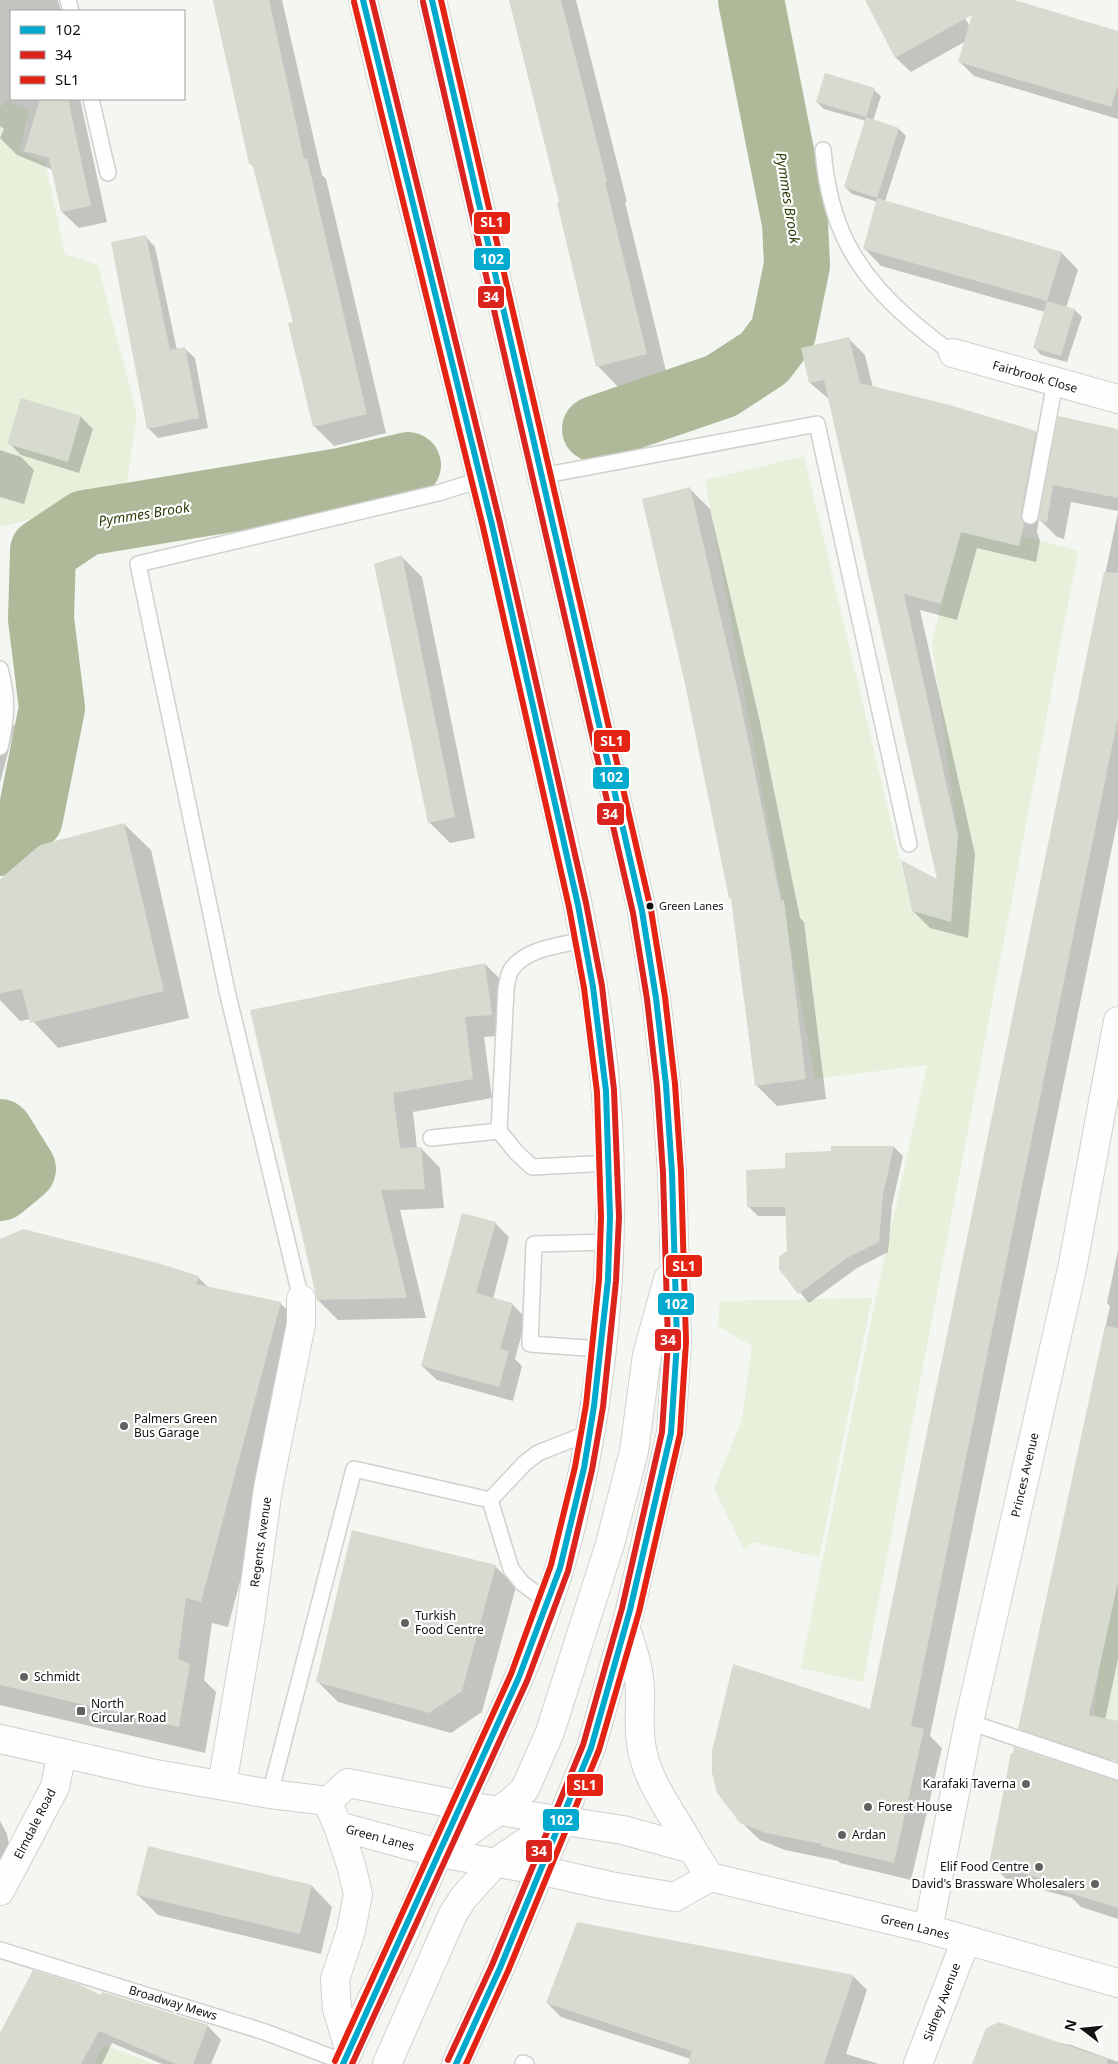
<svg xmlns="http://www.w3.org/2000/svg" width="1118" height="2064" font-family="'Noto Sans',sans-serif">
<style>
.green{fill:#e7f0da}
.shadow{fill:#0003}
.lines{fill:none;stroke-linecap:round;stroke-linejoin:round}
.river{stroke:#adb998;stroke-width:66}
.building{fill:#d6dacf}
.lane-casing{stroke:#d0d1ce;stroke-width:18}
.street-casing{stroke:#d0d1ce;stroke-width:30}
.primary-casing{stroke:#d0d1ce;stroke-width:30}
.highway-casing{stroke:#d0d1ce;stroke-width:30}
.lane{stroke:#fdfefd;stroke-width:15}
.street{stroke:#fdfefd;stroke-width:28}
.primary{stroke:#fdfefd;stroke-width:28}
.highway{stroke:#fdfefd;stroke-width:28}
.bus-1-casing{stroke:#fff;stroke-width:10}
.bus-2-casing{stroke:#fff;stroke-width:10}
.bus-3-casing{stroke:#fff;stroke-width:10}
.bus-1{stroke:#00a9ce;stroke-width:6}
.bus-2{stroke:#dc241f;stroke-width:6}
.bus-3{stroke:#e42313;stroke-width:6}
.bus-dot{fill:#121311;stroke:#fff;stroke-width:2}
.poi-dot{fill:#61625f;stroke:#fff;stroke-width:2}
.labels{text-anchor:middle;stroke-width:4.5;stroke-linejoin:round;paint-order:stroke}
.bus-label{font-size:11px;fill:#121311;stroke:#fff;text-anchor:start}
.street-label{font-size:12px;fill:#121311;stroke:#fff}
.poi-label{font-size:12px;fill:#121311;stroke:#fff;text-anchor:start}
.water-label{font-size:14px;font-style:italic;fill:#2b3b05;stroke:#fff}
.line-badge{stroke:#fff;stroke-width:2}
.badge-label{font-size:14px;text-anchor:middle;font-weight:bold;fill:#fff}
</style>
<rect width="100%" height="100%" fill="#f4f6f1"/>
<path class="green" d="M5 101 29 110 19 151 45 162 65 254 98 265 137 416 125 494 0 527V108Z
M804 456 912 911 951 921 958 836 932 644 941 604 961 532 1019 546 1021 536 1078 551 863 1682 801 1668 876 1297 927 1065 815 1079 705 480Z
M872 1298 819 1557 752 1542 744 1550 714 1488 742 1420 752 1346 718 1326 720 1301Z
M1118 1534V1756L1102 1751 1094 1709Z
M104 2045 154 2064H94Z"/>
<path class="shadow" d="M0 0H58L61 11H11V99H80L107 222 79 228 62 212 53 170 17 155 0 138 4 129 0 126Z
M213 0H282L322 175 326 179 386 433 334 446 314 426 294 323 255 168 250 163Z
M510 0H576L627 202H625L667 375 618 387 598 366 561 203Z
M866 0H955L970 27 978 0H1009L1118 32V119L974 76 960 62 966 41 911 72 896 58Z
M874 90 881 96 873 121 899 129 906 136 885 201 1062 253 1078 270 1066 308 1075 310 1082 317 1067 362 1041 355 1035 348 1045 312 881 266 865 249 878 202 852 194 845 187 866 121 824 109 817 102Z
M145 236 155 247 177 350 184 348 195 358 208 428 158 438 148 428Z
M849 339 865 355 873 388 1036 432 1053 450 1118 431V511L1071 502 1064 539 1057 537 1039 519 1037 532 1040 541 1036 562 977 548 957 620 920 610 975 854 968 938 930 928 913 911 939 881 829 399 810 383Z
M22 399 81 417 93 429 79 473 21 455 9 443Z
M0 450 21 457 34 470 24 504 0 497Z
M690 489 710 509 760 722 800 918 804 922 826 1099 777 1106 756 1085 733 901 730 897Z
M1118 512V818L930 1736 942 1748 911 1880 840 1863 838 1861 785 1850 760 1840 741 1822 871 1711Z
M402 557 422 577 475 838 450 843 429 822Z
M0 686 12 700 14 711 11 722 15 726 0 783Z
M124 824 151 850 189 1018 58 1048 31 1019 20 1021 0 1000V881Z
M485 964 505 984 511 1035 484 1037 492 1098 413 1112 417 1148H421L440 1168 444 1208 400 1210 426 1318 338 1320 318 1300 252 1011Z
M894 1147 903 1156 892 1206 888 1252 857 1268 809 1303 780 1268 788 1252 787 1216H758L748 1206 786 1169Z
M495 1223 509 1237 493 1299 512 1304 526 1318 515 1359 522 1366 513 1401 437 1380 422 1366Z
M0 1241 198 1277 209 1288 280 1303 307 1329 228 1627 212 1623 204 1680 216 1692 205 1753 0 1705Z
M1118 1250V1659L1105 1720 1117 1733 1109 1768 1034 1742 1020 1728 1110 1306 1107 1303Z
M495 1566 516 1587 482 1712 451 1733 338 1702 317 1681Z
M1118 1787V1919L1081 1907 1072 1898 1007 1880 991 1863Z
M0 1821 7 1834 10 1852 0 1879Z
M149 1848 312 1886 332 1907 321 1954 158 1915 137 1894Z
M853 1976 867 1990 846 2054 879 2064H689L691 2059 561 2017 547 2003Z
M103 1993 208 2026 221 2040 211 2064H162L112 2043 102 2064H0V2037L102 1996Z
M1055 2042 1071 2045 1118 2062V2064H974Z"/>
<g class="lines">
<path class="river" d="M595 429 721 386 764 358 783 333 797 265 795 223 751 0
M0 843 30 818 52 708 41 619 43 551 85 523 340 481 408 465
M0 1132 23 1169 0 1188"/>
</g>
<path class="building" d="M213 0H269L304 159 307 158 367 414 313 427 288 323 293 322 252 163 249 164Z
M509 0H561L607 181 605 182 647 354 596 367 557 203 559 202Z
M865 0H1014L1118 31V85L1111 107 958 62 972 15 895 58Z
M825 73 875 88 866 117 816 102Z
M40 99H68L91 206 61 212 49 158 24 151Z
M866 117 899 128 877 198 844 187Z
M877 198 1062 252 1047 301 863 249Z
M146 235 170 350 185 347 199 418 147 429 111 242Z
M1047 301 1075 309 1061 356 1033 348Z
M849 337 860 383 946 404 1036 431 1021 514 1024 523 1019 546 961 532 941 604 904 594 958 836 951 922 912 911 901 860 937 879 824 380 809 383 801 348Z
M21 398 81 416 68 462 7 444Z
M1058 416 1118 429V498L1053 485 1047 522 1038 520Z
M690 487 740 700 781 901 784 900 806 1079 755 1086 731 898H729L685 684 642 499Z
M402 555 455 817 428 823 374 564Z
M1104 572 1118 573V718L911 1726 924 1729 894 1863 821 1846 822 1844 766 1833 740 1823 717 1793 712 1773V1751L733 1664 870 1709Z
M124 823 164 991 30 1023 22 989 0 993V879L40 845Z
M485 963 492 1015 465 1017 473 1079 393 1093 400 1148 421 1147 425 1189 381 1190 407 1298 317 1300 250 1010Z
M831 1146H894L883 1195 879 1242 847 1258 798 1294 779 1269V1257L787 1251 785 1207H747L746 1170 785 1168V1153L831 1151Z
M462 1213 496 1222 476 1293 513 1303 500 1349 509 1351 499 1387 421 1366Z
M23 1229 158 1263 199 1276 196 1284 281 1302 201 1602 186 1598 178 1659 190 1664 179 1727 0 1685V1239Z
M1105 1326 1118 1328V1582L1089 1715 1118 1721V1762L1018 1729Z
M352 1530 496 1565 462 1691 429 1713 316 1682Z
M1014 1747 1118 1781V1908L1063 1891 1064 1885 989 1864 1011 1753 1013 1754Z
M148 1846 312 1885 300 1934 136 1895Z
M577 1922 854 1975 824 2064H688L692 2051 546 2003Z
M33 1970 78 1984 101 1995 102 1992 208 2025 193 2064H176L99 2031 81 2064H0V2033Z
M999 2022 1108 2059 1107 2064H972L986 2028Z"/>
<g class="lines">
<g class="lane-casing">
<path id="lane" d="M68 0 71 11
M91 99 108 173
M823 150C829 223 853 270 908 318 923 331 937 343 953 353
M541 476 817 424 909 844
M1030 516 1055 383
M0 669C8 698 7 717 0 747
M499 1131 506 989C507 983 508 975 511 970 526 948 559 946 583 940
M431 1138 499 1131 516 1152 532 1167 611 1163
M301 1299 227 991 138 564 438 493 480 480
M601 1349 530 1344 534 1244 609 1242
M490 1500 511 1569 522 1583 549 1603
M490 1500 525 1463 538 1453 591 1432
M969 1722 1118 1772
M270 1794 354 1469 490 1500
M0 1950 265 2032 344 2062
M523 2063 526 2064"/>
</g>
<g class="street-casing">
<path id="street" d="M953 353 1118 399
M222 1785 250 1621 268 1488 301 1324V1299
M0 1891 55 1787 62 1753
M928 1929 969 1722 1072 1269 1118 1021
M918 2064 966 1940"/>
</g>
<g class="primary-casing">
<path id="primary" d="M0 1739 150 1773 270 1794 328 1801 348 1783 460 1805 623 1830 692 1849 710 1877 928 1929 1118 1983
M330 1808 338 1826 438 1853 539 1870 610 1886 675 1897 710 1877"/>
</g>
<g class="highway-casing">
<path id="highway" d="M432 0 642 911 656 998 666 1085 672 1173 677 1342 671 1433 630 1610 591 1748 500 1968 456 2064
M625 1627C633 1649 640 1670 640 1694 640 1715 638 1737 644 1758 653 1791 677 1820 692 1849
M338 1826 351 1865 358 1894 351 1931 335 1979 337 2009 349 2048
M438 1853 511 1802 525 1789 550 1732 610 1544 634 1451 647 1355 668 1279
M343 2064C360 2021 382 1979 402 1937 420 1898 435 1858 454 1819 498 1724 545 1632 570 1530 610 1367 621 1195 599 1028 585 919 555 808 532 701 481 466 418 234 363 0
M387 2064 453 1914 464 1897 495 1863 560 1819"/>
</g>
<use href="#lane" class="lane"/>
<use href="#street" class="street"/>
<use href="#primary" class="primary"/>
<use href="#highway" class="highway"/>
<g class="bus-1-casing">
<path id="bus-1" d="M432 0 642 911 656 998 666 1085 672 1173 677 1342 671 1433 630 1610 591 1748 500 1968 456 2064
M343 2064 519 1677 560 1568 584 1468 594 1406 608 1280 610 1217 606 1091 593 987 578 905 492 525 363 0"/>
</g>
<g class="bus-2-casing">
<path id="bus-2" d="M423 2 633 913 647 999 657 1086 663 1173 668 1342 662 1432 622 1608 583 1745 492 1965 448 2060
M352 2064 527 1681 568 1571 592 1470 603 1407 616 1281 619 1217 614 1090 602 986 586 903 500 523 372 0"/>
</g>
<g class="bus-3-casing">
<path id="bus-3" d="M441 0 651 910 665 997 675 1084 681 1172 686 1342 680 1434 639 1612 599 1750 508 1971 466 2064
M335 2061 511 1674 551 1565 575 1467 586 1405 599 1280 601 1217 597 1092 584 988 569 907 483 527 354 2"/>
</g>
<use href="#bus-1" class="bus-1"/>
<use href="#bus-2" class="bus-2"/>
<use href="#bus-3" class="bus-3"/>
</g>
<circle class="bus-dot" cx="650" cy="906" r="4.5"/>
<g class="poi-dot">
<circle cx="124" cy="1426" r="5"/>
<circle cx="405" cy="1623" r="5"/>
<circle cx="24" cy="1677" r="5"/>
<rect x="76" y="1706" width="10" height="10" rx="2.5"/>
<circle cx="1026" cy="1784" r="5"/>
<circle cx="868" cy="1807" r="5"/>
<circle cx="842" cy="1835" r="5"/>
<circle cx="1039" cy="1867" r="5"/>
<circle cx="1095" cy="1884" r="5"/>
</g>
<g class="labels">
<g class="bus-label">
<text x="659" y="910">Green Lanes</text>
</g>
<g class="street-label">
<text transform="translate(1035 377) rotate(16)" y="4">Fairbrook Close</text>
<text transform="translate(1025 1475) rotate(-77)" y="4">Princes Avenue</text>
<text transform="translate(261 1542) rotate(-82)" y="4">Regents Avenue</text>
<text transform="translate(35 1824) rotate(-63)" y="4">Elmdale Road</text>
<text transform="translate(380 1838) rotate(15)" y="4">Green Lanes</text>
<text transform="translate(915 1927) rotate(14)" y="4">Green Lanes</text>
<text transform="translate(942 2002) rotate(-69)" y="4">Sidney Avenue</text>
<text transform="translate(173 2003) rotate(17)" y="4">Broadway Mews</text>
</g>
<g class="poi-label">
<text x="134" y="1423">Palmers Green<tspan x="134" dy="14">Bus Garage</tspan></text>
<text x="415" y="1620">Turkish<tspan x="415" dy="14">Food Centre</tspan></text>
<text x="34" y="1681">Schmidt</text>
<text x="91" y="1708">North<tspan x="91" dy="14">Circular Road</tspan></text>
<text x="1016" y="1788" text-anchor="end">Karafaki Taverna</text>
<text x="878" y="1811">Forest House</text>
<text x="852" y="1839">Ardan</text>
<text x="1029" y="1871" text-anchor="end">Elif Food Centre</text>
<text x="1085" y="1888" text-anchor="end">David's Brassware Wholesalers</text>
</g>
<g class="water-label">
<text transform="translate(788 198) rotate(81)" y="5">Pymmes Brook</text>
<text transform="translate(144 514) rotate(-9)" y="5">Pymmes Brook</text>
</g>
</g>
<g class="line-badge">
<rect x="473" y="211" width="38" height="24" rx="5" fill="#e42313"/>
<rect x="473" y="247" width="38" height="24" rx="5" fill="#00a9ce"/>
<rect x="477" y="285" width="28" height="24" rx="5" fill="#dc241f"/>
<rect x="593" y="729" width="38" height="24" rx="5" fill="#e42313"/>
<rect x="592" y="766" width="38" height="24" rx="5" fill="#00a9ce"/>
<rect x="596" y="802" width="29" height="24" rx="5" fill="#dc241f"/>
<rect x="665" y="1254" width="38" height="24" rx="5" fill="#e42313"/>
<rect x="657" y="1292" width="38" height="24" rx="5" fill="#00a9ce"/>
<rect x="654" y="1328" width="28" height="24" rx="5" fill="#dc241f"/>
<rect x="566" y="1773" width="38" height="24" rx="5" fill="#e42313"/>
<rect x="542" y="1808" width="38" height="24" rx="5" fill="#00a9ce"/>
<rect x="525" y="1839" width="28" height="24" rx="5" fill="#dc241f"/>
</g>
<g class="badge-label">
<text x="492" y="227">SL1</text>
<text x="492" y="264">102</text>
<text x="491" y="302">34</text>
<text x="612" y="746">SL1</text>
<text x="611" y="782">102</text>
<text x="610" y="819">34</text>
<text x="684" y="1271">SL1</text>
<text x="676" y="1309">102</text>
<text x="668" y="1345">34</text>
<text x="585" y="1790">SL1</text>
<text x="561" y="1825">102</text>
<text x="539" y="1856">34</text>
</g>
<rect x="10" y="10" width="175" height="90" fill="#ffffff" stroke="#a0a1a0"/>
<rect x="20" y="26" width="25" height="8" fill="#00a9ce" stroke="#a0a1a0"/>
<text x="55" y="35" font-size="15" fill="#121311">102</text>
<rect x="20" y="51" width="25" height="8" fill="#dc241f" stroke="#a0a1a0"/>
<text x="55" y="60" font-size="15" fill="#121311">34</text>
<rect x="20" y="76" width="25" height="8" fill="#e42313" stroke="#a0a1a0"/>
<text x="55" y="85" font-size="15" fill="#121311">SL1</text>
<g transform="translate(1083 2029) rotate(286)" stroke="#ffffff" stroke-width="4" paint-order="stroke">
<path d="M0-4L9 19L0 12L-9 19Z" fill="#121311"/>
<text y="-8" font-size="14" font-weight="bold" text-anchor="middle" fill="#121311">N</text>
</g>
</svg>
